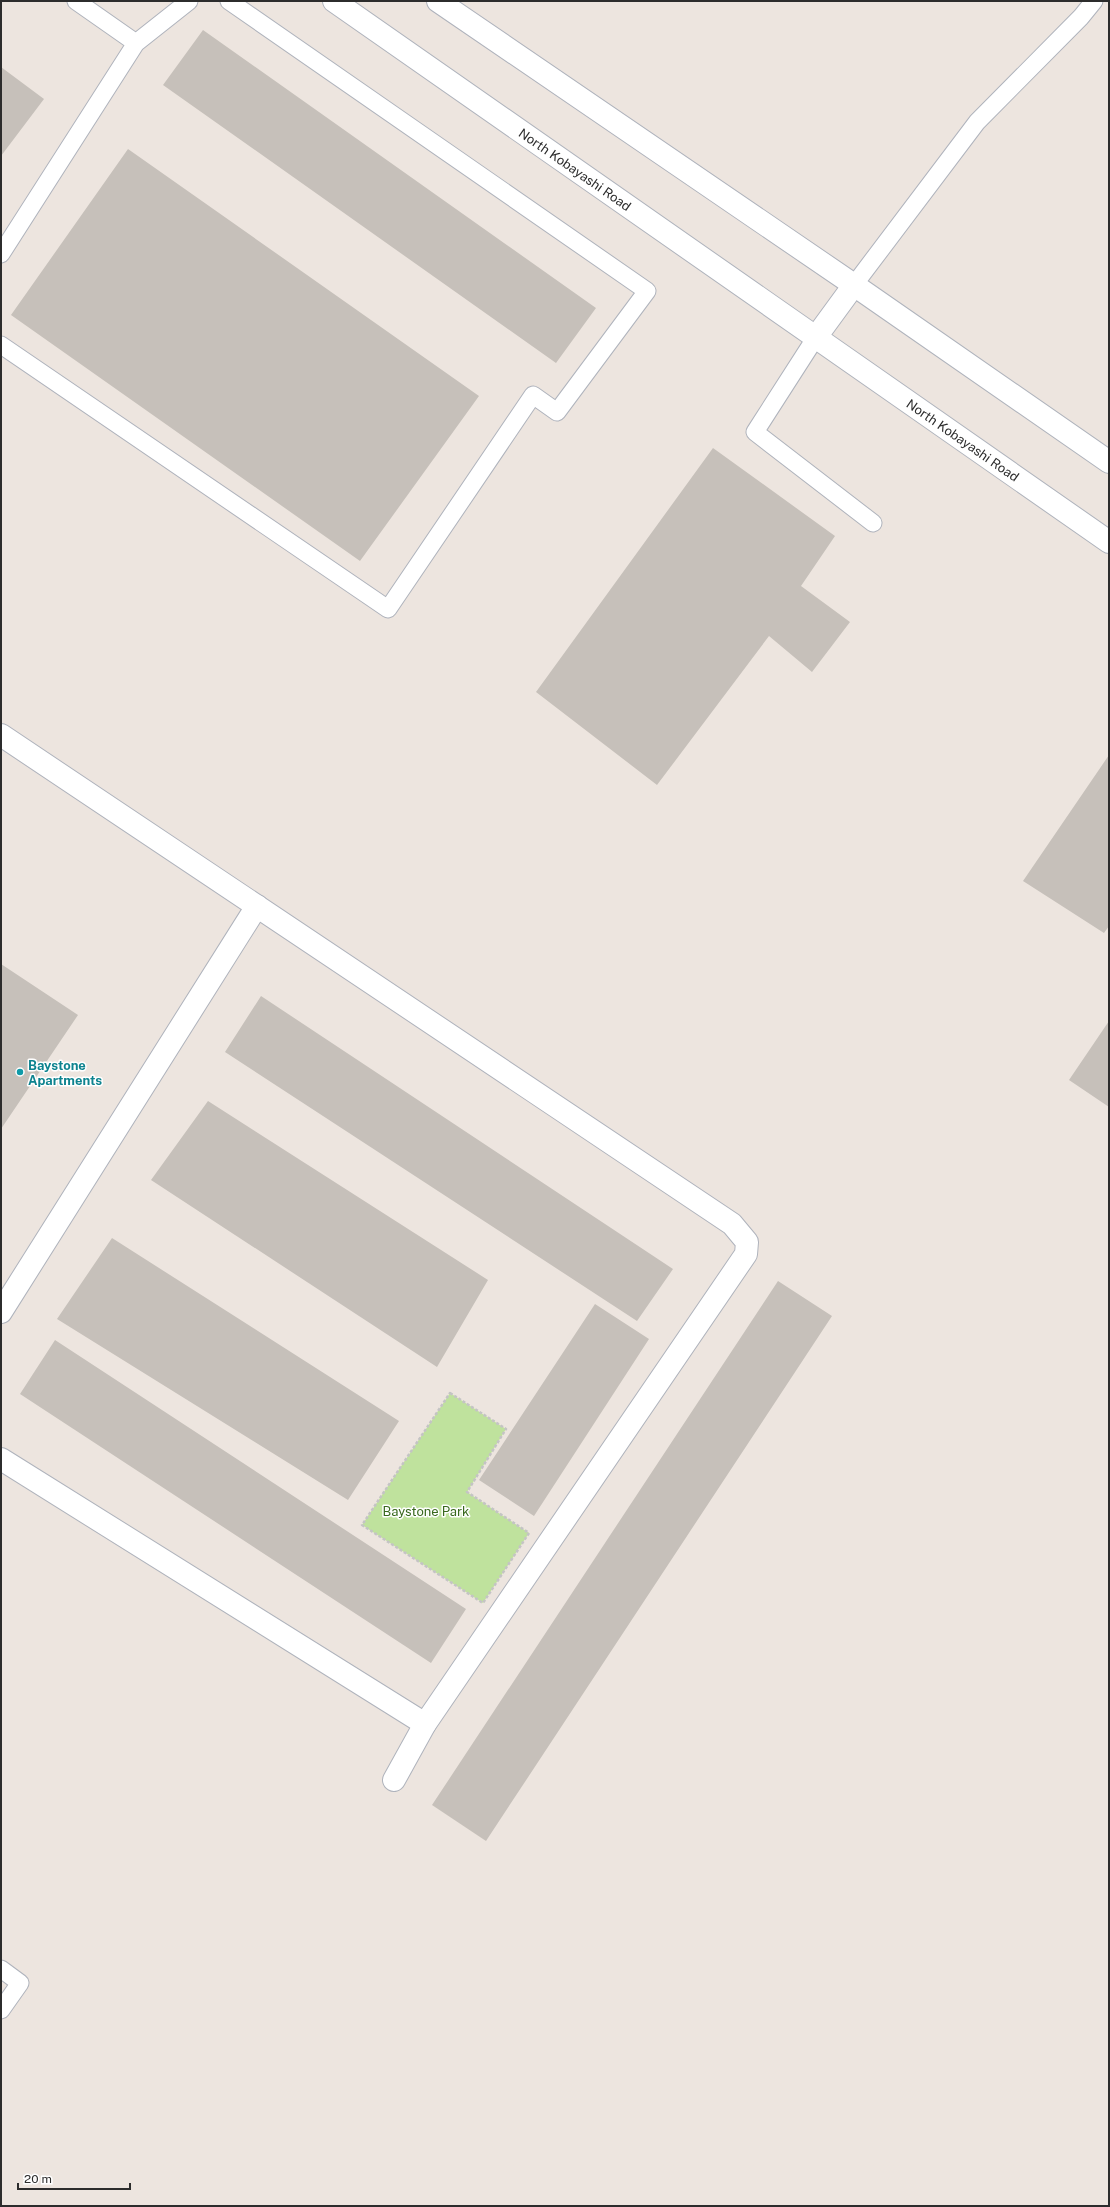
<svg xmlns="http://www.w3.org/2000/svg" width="1110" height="2207" font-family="'Public Sans',sans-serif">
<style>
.green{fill:#bfe29d}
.building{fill:#c6c0ba}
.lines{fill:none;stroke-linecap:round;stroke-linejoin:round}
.service-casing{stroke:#afb3bc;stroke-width:19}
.minor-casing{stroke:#afb3bc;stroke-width:24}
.path{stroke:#c4c4c4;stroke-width:2.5;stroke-dasharray:3 2;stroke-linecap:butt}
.service{stroke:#fff;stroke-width:17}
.minor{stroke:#fff;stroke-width:22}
.culture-dot{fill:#0f9aa8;stroke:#fff;stroke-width:1.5}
.labels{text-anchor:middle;stroke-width:3;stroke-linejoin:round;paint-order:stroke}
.street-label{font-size:13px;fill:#2c2c2c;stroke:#fff}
.culture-label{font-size:13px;font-weight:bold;fill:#0d838f;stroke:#fff;text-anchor:start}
.park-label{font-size:13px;fill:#38681d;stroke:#fff}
</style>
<rect width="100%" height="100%" fill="#ede5df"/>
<path class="green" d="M450 1393 506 1429 467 1492 529 1533 483 1603 362 1525Z"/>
<path class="building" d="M203 30 596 308 556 363 163 85Z
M1 67 44 99 1 156Z
M128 149 479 396 360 561 11 315Z
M713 448 835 536 801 586 850 622 812 672 769 636 657 785 536 692Z
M1109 755V926L1104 933 1023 881Z
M1 964 78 1015 1 1129Z
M261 996 673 1269 637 1321 225 1052Z
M1109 1021V1107L1069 1080Z
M208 1101 488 1280 437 1367 151 1180Z
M112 1238 399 1421 348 1500 57 1319Z
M778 1281 832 1316 486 1841 432 1805Z
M595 1304 649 1339 534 1516 479 1480Z
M55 1340 466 1609 431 1663 20 1394Z"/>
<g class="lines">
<g class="service-casing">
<path id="service" d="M76 1 136 43
M1 254 136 43 189 1
M854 285 977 122 1081 17 1094 1
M816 337 755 432 873 523
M1 345 388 609 533 395 557 412 647 291 229 1
M1 1969 20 1983 1 2010"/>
</g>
<g class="minor-casing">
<g id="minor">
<path id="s1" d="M334 1 1109 542"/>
<path d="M438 1 854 285 1109 462"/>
<path d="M816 337 854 285"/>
<path d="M1 735 732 1224 747 1242 746 1254 425 1724 394 1780"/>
<path d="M1 1312 257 906"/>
<path d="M1 1459 425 1724"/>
</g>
</g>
<path class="path" d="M450 1393 506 1429 467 1492 529 1533 483 1603 362 1525Z"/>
<use href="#service" class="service"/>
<use href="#minor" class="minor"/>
</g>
<circle class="culture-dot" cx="20" cy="1072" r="4"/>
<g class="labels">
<g class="street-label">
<text dy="5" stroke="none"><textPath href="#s1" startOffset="294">North Kobayashi Road</textPath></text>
<text dy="5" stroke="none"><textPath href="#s1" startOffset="767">North Kobayashi Road</textPath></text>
</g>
<g class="culture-label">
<text x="28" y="1070">Baystone<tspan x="28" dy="15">Apartments</tspan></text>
</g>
<g class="park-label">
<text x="426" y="1516">Baystone Park</text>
</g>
</g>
<rect width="1110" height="2207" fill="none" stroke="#2c2c2c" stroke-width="4"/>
<path d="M18 2183v6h112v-6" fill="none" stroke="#2c2c2c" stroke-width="2"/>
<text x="24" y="2183" font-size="12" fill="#2c2c2c" stroke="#ffffff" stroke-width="3" paint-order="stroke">20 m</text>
</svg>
